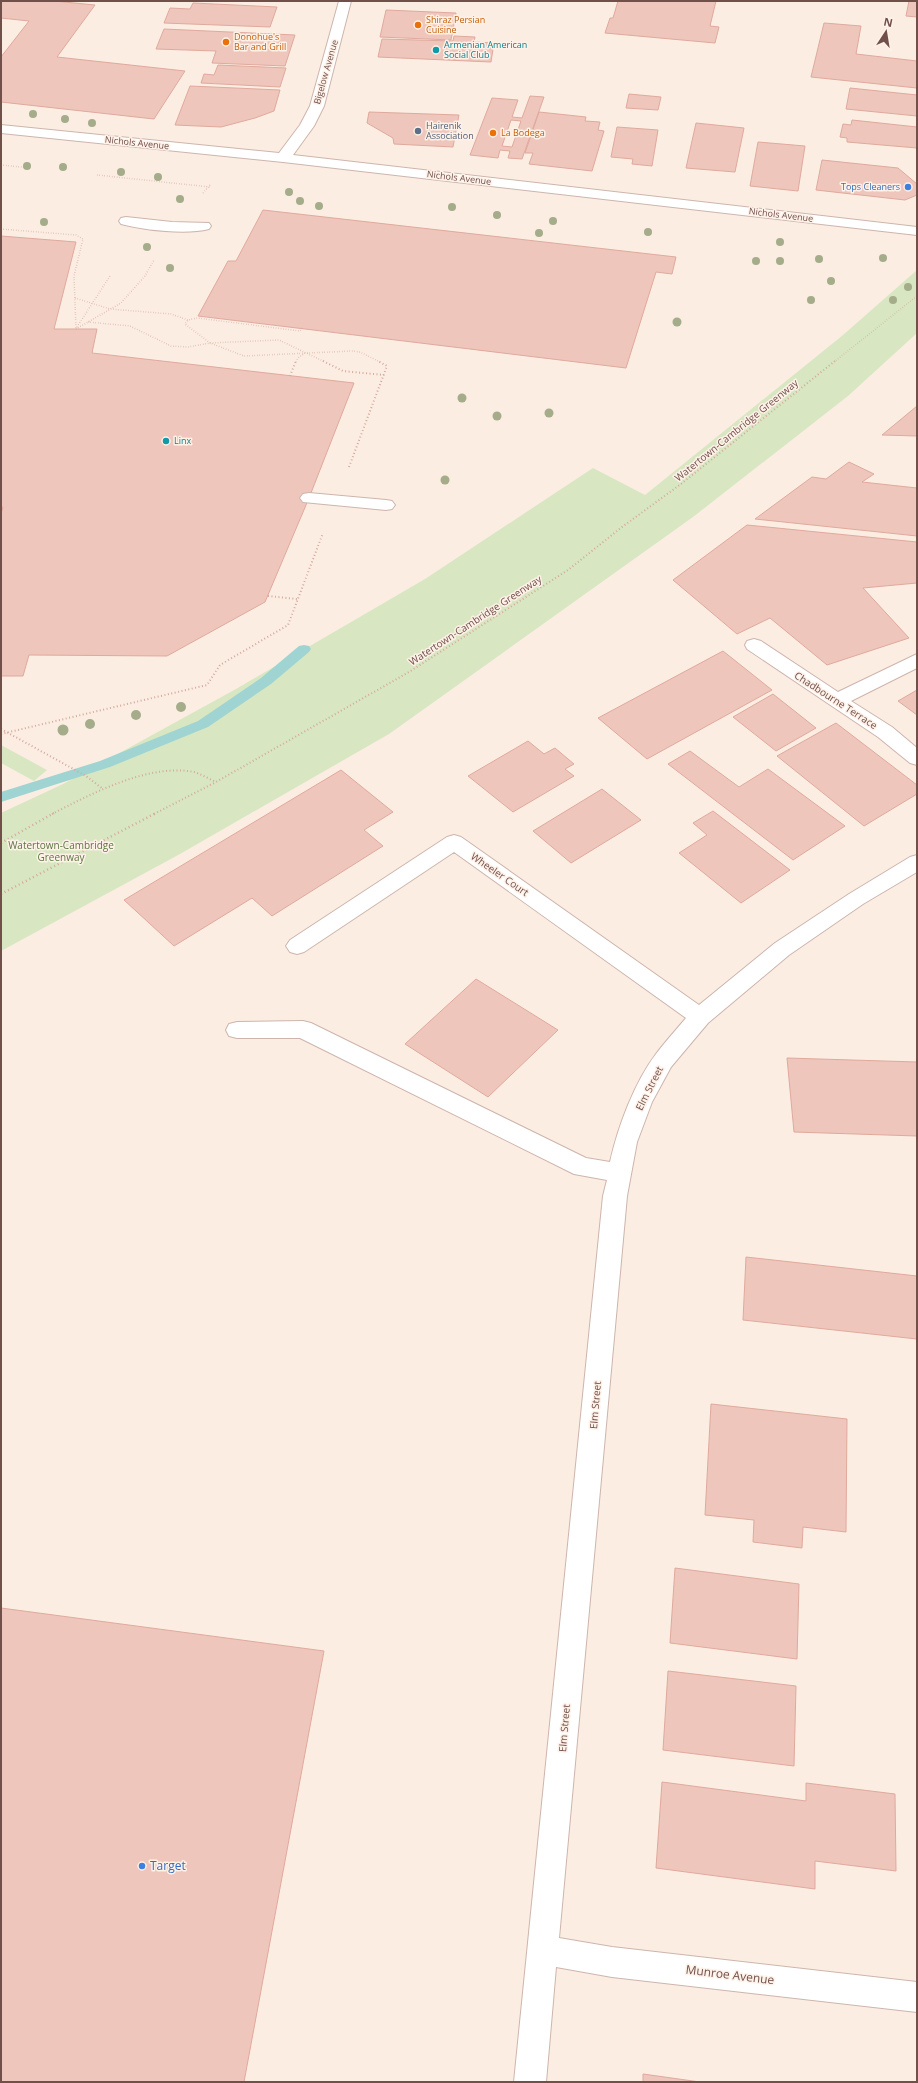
<svg xmlns="http://www.w3.org/2000/svg" width="918" height="2083" font-family="'Open Sans',sans-serif">
<style>
.green{fill:#d8e7c2}
.lines{fill:none;stroke-linecap:round;stroke-linejoin:round}
.stream{fill:#9fd4d2;fill-rule:evenodd}
.building{fill:#efc6bb;stroke:#e0a99d;fill-rule:evenodd}
.minor-casing{stroke:#cdb5ad;stroke-width:2}
.path-far2{stroke:#d3a99f;stroke-width:1.5;stroke-dasharray:0.5 2;stroke-linecap:butt}
.path-far1{stroke:#d3a99f;stroke-width:2;stroke-dasharray:1 2.5;stroke-linecap:butt}
.path{stroke:#d3a99f;stroke-width:2.5;stroke-dasharray:1 3;stroke-linecap:butt}
.minor{fill:#fff;fill-rule:evenodd}
.tree{fill:#a4ac8a}
.food-dot{fill:#e8710a;stroke:#fef1e8;stroke-width:1.5}
.culture-dot{fill:#0f9aa8;stroke:#fef1e8;stroke-width:1.5}
.service-dot{fill:#5c6f8a;stroke:#fef1e8;stroke-width:1.5}
.shop-dot{fill:#3f7fe0;stroke:#fef1e8;stroke-width:1.5}
.labels{text-anchor:middle;stroke-width:3;stroke-linejoin:round;paint-order:stroke}
.far-food-label{font-size:9px;fill:#c56008;stroke:#fef1e8;text-anchor:start}
.far-culture-label{font-size:9px;fill:#0d838f;stroke:#fef1e8;text-anchor:start}
.far-street-label{font-size:9px;fill:#71504a;stroke:#fef1e8}
.far-service-label{font-size:9px;fill:#4e5e75;stroke:#fef1e8;text-anchor:start}
.far-shop-label{font-size:9px;fill:#366cbe;stroke:#fef1e8;text-anchor:end}
.street-label{font-size:10px;fill:#71504a;stroke:#fef1e8}
.park-label{font-size:10px;fill:#5c7742;stroke:#fef1e8}
.near-shop-label{font-size:12px;fill:#366cbe;stroke:#fef1e8;text-anchor:start}
.near-street-label{font-size:12px;fill:#71504a;stroke:#fef1e8}
</style>
<rect width="100%" height="100%" fill="#fbede2"/>
<path class="green" d="M917 270V333L848 396 693 517 389 734 180 854 1 951V813L63 784 236 689 425 579 593 468 645 495 843 335Z
M1 745 47 770 34 781 1 763Z"/>
<g class="lines">
<path class="stream" d="M304 645 309 646 311 649 309 652 271 684 208 727 110 767 1 802V792L100 761 198 721 261 678 299 646Z"/>
</g>
<path class="building" d="M1 1H54L95 5 57 57 185 71 154 119 1 102V57L29 21 1 18Z
M618 1H716L710 26 719 27 715 43 605 33 610 18H613Z
M909 1H917V17L906 16Z
M193 3 277 7 270 27 164 23 170 8 190 9Z
M386 10 456 13 451 40 380 37Z
M824 23 861 26 856 54 917 61V88L811 77Z
M164 29 295 35 285 66 212 63 216 51 156 49Z
M454 36 475 37 474 42 494 43 491 62 378 57 382 39 453 41Z
M218 65 286 68 280 87 201 83 204 74 214 75Z
M190 86 280 90 274 111 255 118 221 127 175 125Z
M850 88 917 95V116L846 109Z
M629 94 661 97 658 110 626 108Z
M530 96 544 97 522 159 508 158 510 151 500 150 498 158 470 155 492 98 518 100 512 117 522 118ZM511 120 521 121 512 147 502 146Z
M369 112 459 115 453 147 394 144 393 138 367 123Z
M539 112 586 117 585 121 600 122 598 130 604 131 592 171 529 164 533 153H525Z
M852 120 917 127V148L847 142V138L840 137 843 124 851 125Z
M696 123 744 128 735 172 686 168Z
M617 127 658 130 652 166 632 164 633 159 611 157Z
M758 142 805 146 798 191 750 186Z
M822 160 898 168 917 184V195L905 200 816 190Z
M263 210 676 257 672 274 656 272 626 368 198 316 228 261H236Z
M1 236 76 242 54 329H97L92 353 354 383 309 498 265 602 167 656 29 655 23 676H1V514L3 507H1Z
M917 406V436L882 435Z
M849 462 874 474 862 482 917 488V536L755 519 812 477 826 479Z
M747 525 917 542V583L863 588 909 638 827 665 770 618 737 634 673 580Z
M723 651 772 690 647 759 598 718Z
M917 690V715L898 701Z
M773 694 816 728 776 751 733 717Z
M836 723 917 785V794L864 826 777 756Z
M528 741 544 754 555 748 574 764 565 769 574 776 513 812 468 776Z
M690 751 739 787 768 769 845 826 793 860 668 764Z
M341 770 393 812 364 830 383 846 272 916 252 898 174 946 124 900Z
M602 789 641 820 571 863 533 831Z
M713 811 790 870 741 903 679 853 707 835 693 823Z
M476 979 558 1030 488 1097 405 1044Z
M787 1058 917 1062V1136L794 1132Z
M746 1257 917 1276V1339L743 1320Z
M711 1404 847 1419 846 1532 803 1527 802 1548 753 1542 754 1520 705 1515Z
M675 1568 799 1584 797 1659 670 1643Z
M1 1608 324 1651 244 2082H1Z
M668 1671 796 1686 794 1766 663 1750Z
M662 1782 806 1801V1783L895 1794 896 1871 815 1861V1889L656 1868Z
M643 2074 700 2082H643Z"/>
<g class="lines">
<g class="minor-casing">
<path id="minor" d="M339 1H351L324 106 314 126 293 155 917 227V235L283 162 1 133V125L279 153 300 125 310 106Z
M126 217 172 222 209 223 211 226 209 229C186 235 144 230 121 224L119 221 121 218Z
M309 493 386 500 392 501 395 505 392 509 386 510 303 502 300 498 303 494Z
M754 639 761 641 838 692 917 654V668L851 701 892 727 917 748V765L910 763 878 737 747 649 745 645 747 641Z
M454 835 461 837 699 1005 775 943 849 894 910 857 917 855V872L863 904 789 955 708 1023 671 1067 652 1102 637 1142 627 1196 559 1938 612 1947 917 1982V2012L612 1977 556 1967 546 2082H514L603 1196 607 1180 574 1174 300 1038H237L229 1036 226 1030 229 1024 237 1022 303 1021 311 1023 586 1158 610 1162C618 1127 634 1083 656 1054 665 1042 676 1030 686 1018L454 852 304 952 297 954 290 952 286 946 290 940 447 837Z"/>
</g>
<path class="path-far2" d="M1 165 30 168
M97 175 210 187
M203 193 210 185
M1 229 76 235 83 239 74 276 76 329
M75 298 110 309 171 314 188 320
M88 322 130 326 171 346 188 347 210 343 279 340 325 362
M77 327 110 276
M302 328 300 331 197 318 188 320 185 324 210 343 244 356 352 351 360 352 380 362
M76 329 121 303 145 276 154 260
M296 362 298 358 305 353
M834 362 917 296"/>
<path class="path-far1" d="M323 361 343 371 384 375
M290 376 296 361
M349 467 387 366 378 361
M268 596 297 599
M1 729 86 776 103 789
M1 734 207 685 220 665 288 625 323 533
M52 814C91 794 149 763 194 772 201 774 209 779 216 782
M154 814 216 782 409 672 568 570 622 527 681 484 835 361"/>
<path class="path" d="M1 843 54 813
M1 894 156 813"/>
<use href="#minor" class="minor"/>
</g>
<g class="tree">
<circle cx="33" cy="114" r="4"/>
<circle cx="65" cy="119" r="4"/>
<circle cx="92" cy="123" r="4"/>
<circle cx="27" cy="166" r="4"/>
<circle cx="63" cy="167" r="4"/>
<circle cx="121" cy="172" r="4"/>
<circle cx="158" cy="177" r="4"/>
<circle cx="289" cy="192" r="4"/>
<circle cx="180" cy="199" r="4"/>
<circle cx="300" cy="201" r="4"/>
<circle cx="319" cy="206" r="4"/>
<circle cx="452" cy="207" r="4"/>
<circle cx="497" cy="215" r="4"/>
<circle cx="553" cy="221" r="4"/>
<circle cx="44" cy="222" r="4"/>
<circle cx="648" cy="232" r="4"/>
<circle cx="539" cy="233" r="4"/>
<circle cx="780" cy="242" r="4"/>
<circle cx="147" cy="247" r="4"/>
<circle cx="883" cy="258" r="4"/>
<circle cx="819" cy="259" r="4"/>
<circle cx="756" cy="261" r="4"/>
<circle cx="780" cy="261" r="4"/>
<circle cx="170" cy="268" r="4"/>
<circle cx="831" cy="281" r="4"/>
<circle cx="908" cy="287" r="4"/>
<circle cx="811" cy="300" r="4"/>
<circle cx="893" cy="300" r="4"/>
<circle cx="677" cy="322" r="4.5"/>
<circle cx="462" cy="398" r="4.5"/>
<circle cx="549" cy="413" r="4.5"/>
<circle cx="497" cy="416" r="4.5"/>
<circle cx="445" cy="480" r="4.5"/>
<circle cx="181" cy="707" r="5"/>
<circle cx="136" cy="715" r="5"/>
<circle cx="90" cy="724" r="5"/>
<circle cx="63" cy="730" r="5.5"/>
</g>
<g class="food-dot">
<circle cx="418" cy="25" r="4"/>
<circle cx="226" cy="42" r="4"/>
<circle cx="493" cy="133" r="4"/>
</g>
<g class="culture-dot">
<circle cx="436" cy="50" r="4"/>
<circle cx="166" cy="441" r="4"/>
</g>
<circle class="service-dot" cx="418" cy="131" r="4"/>
<g class="shop-dot">
<circle cx="908" cy="187" r="4"/>
<circle cx="142" cy="1866" r="4"/>
</g>
<g class="labels">
<g class="far-food-label">
<text x="426" y="23">Shiraz Persian<tspan x="426" dy="10">Cuisine</tspan></text>
<text x="234" y="40">Donohue's<tspan x="234" dy="10">Bar and Grill</tspan></text>
<text x="501" y="136">La Bodega</text>
</g>
<g class="far-culture-label">
<text x="444" y="48">Armenian American<tspan x="444" dy="10">Social Club</tspan></text>
<text x="174" y="444">Linx</text>
</g>
<g class="far-street-label">
<text transform="translate(326 72) rotate(-74)" y="3">Bigelow Avenue</text>
<text transform="translate(137 143) rotate(6)" y="3">Nichols Avenue</text>
<text transform="translate(459 178) rotate(7)" y="3">Nichols Avenue</text>
<text transform="translate(781 215) rotate(7)" y="3">Nichols Avenue</text>
</g>
<g class="far-service-label">
<text x="426" y="129">Hairenik<tspan x="426" dy="10">Association</tspan></text>
</g>
<g class="far-shop-label">
<text x="900" y="190">Tops Cleaners</text>
</g>
<g class="street-label">
<text transform="translate(736 430) rotate(-39)" y="4">Watertown-Cambridge Greenway</text>
<text transform="translate(475 620) rotate(-33)" y="4">Watertown-Cambridge Greenway</text>
<text transform="translate(836 700) rotate(33)" y="4">Chadbourne Terrace</text>
<text transform="translate(500 874) rotate(35)" y="4">Wheeler Court</text>
<text transform="translate(649 1088) rotate(-63)" y="4">Elm Street</text>
<text transform="translate(595 1405) rotate(-85)" y="4">Elm Street</text>
<text transform="translate(564 1728) rotate(-85)" y="4">Elm Street</text>
</g>
<g class="park-label">
<text x="61" y="849">Watertown-Cambridge<tspan x="61" dy="12">Greenway</tspan></text>
</g>
<g class="near-shop-label">
<text x="150" y="1870">Target</text>
</g>
<g class="near-street-label">
<text transform="translate(730 1975) rotate(7)" y="4">Munroe Avenue</text>
</g>
</g>
<rect width="918" height="2083" fill="none" stroke="#71504a" stroke-width="4"/>
<g transform="translate(886 32) rotate(12)" stroke="#fef1e8" stroke-width="3" paint-order="stroke">
<path d="M0-3L7 15L0 10L-7 15Z" fill="#71504a"/>
<text y="-6" font-size="11" font-weight="bold" text-anchor="middle" fill="#71504a">N</text>
</g>
</svg>
